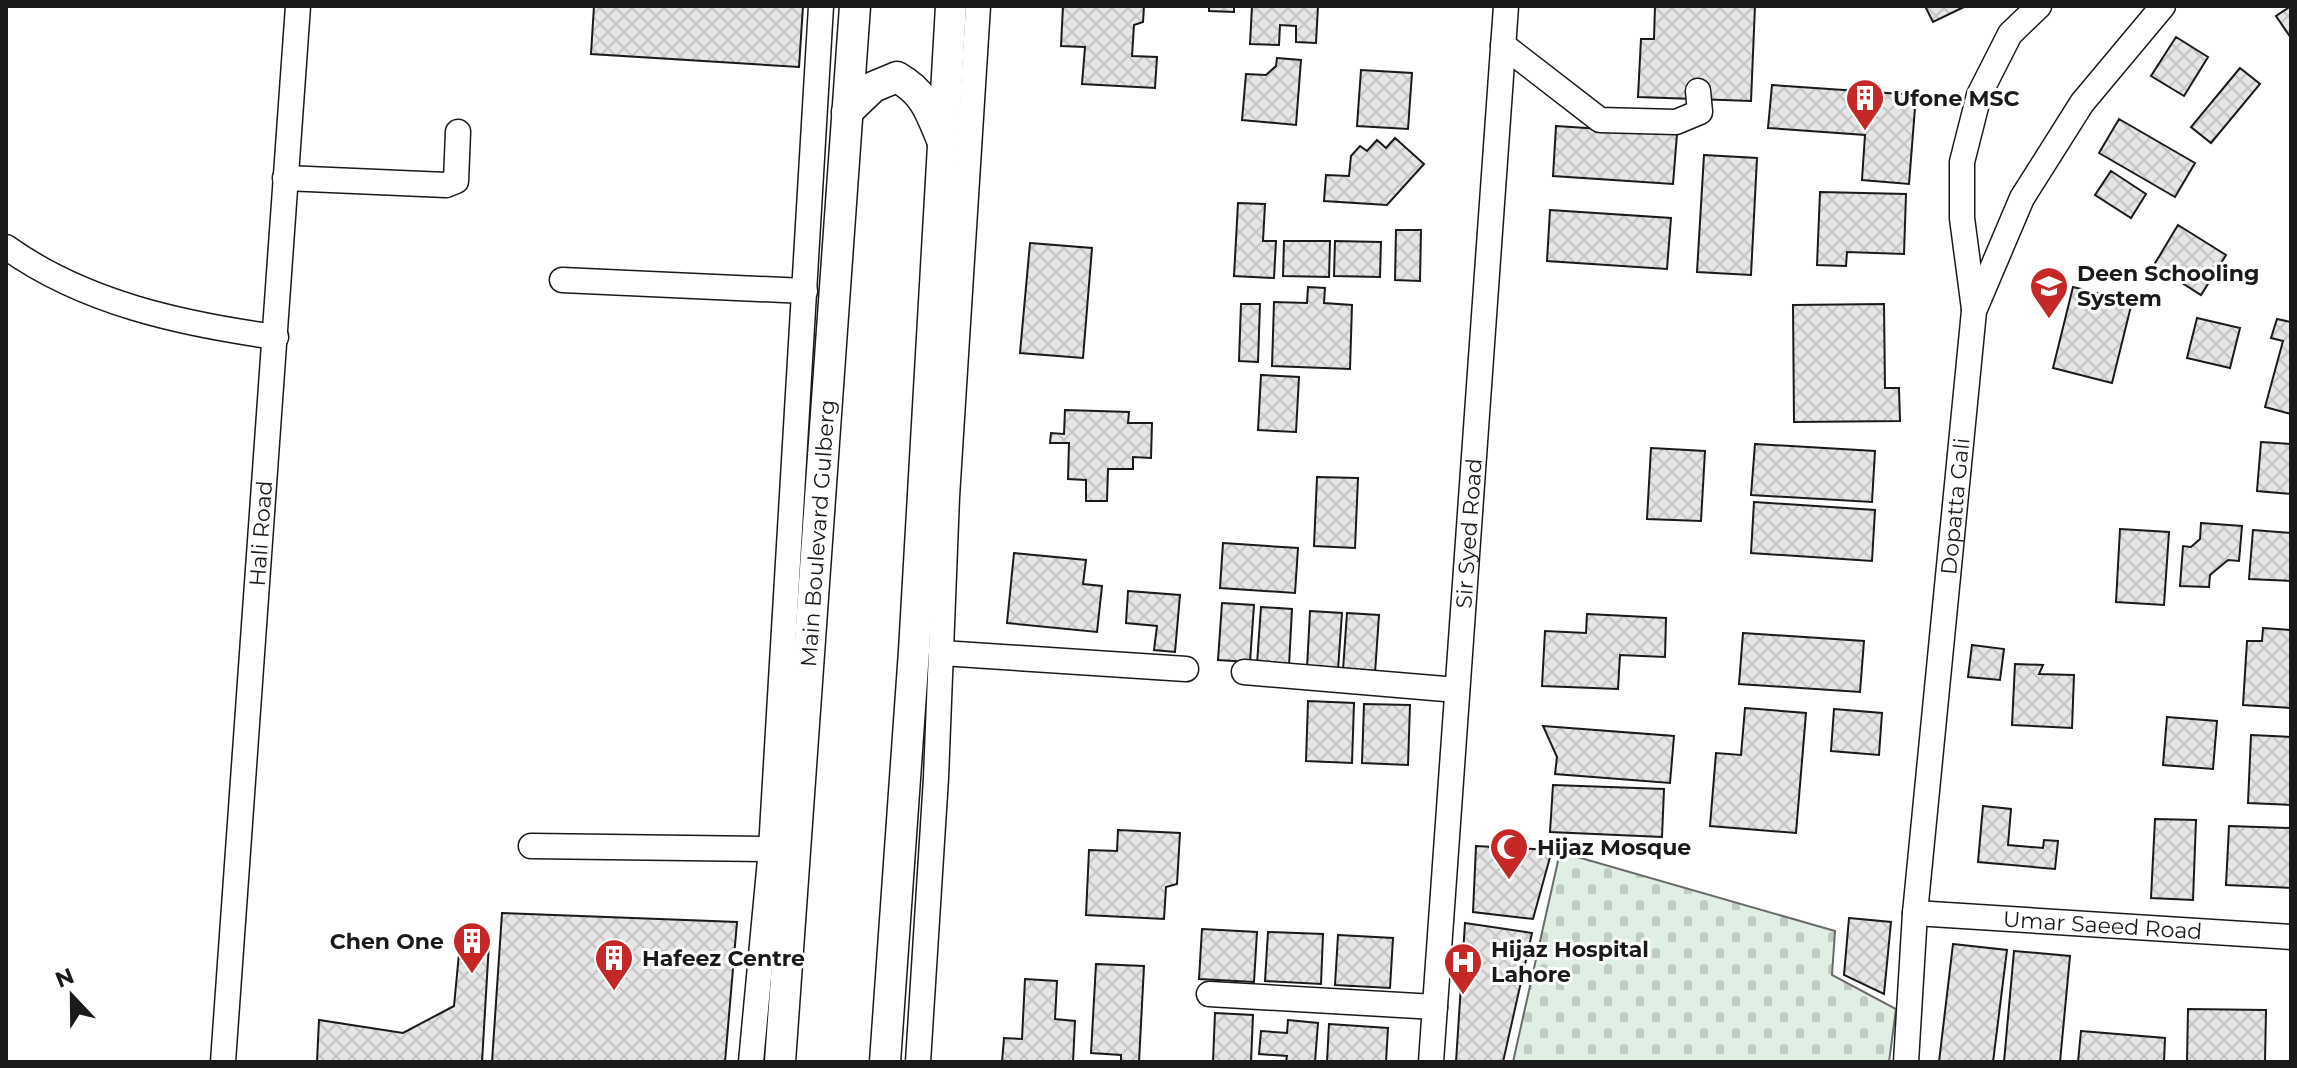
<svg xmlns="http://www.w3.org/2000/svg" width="2297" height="1068" font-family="Montserrat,sans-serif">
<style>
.cemetery{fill:url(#cemetery-stones);stroke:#6a6a6a;stroke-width:2}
.building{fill:url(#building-cross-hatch);stroke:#1a1a1a;stroke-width:2}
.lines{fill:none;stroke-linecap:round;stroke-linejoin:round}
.minor-casing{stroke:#1a1a1a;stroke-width:27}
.major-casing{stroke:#1a1a1a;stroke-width:33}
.minor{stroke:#fff;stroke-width:24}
.major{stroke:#fff;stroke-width:30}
.labels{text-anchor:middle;stroke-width:6;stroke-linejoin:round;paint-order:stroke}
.poi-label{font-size:22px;font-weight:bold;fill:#1a1a1a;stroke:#fff;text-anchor:start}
.street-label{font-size:22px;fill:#1a1a1a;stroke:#fff}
</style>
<defs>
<pattern id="cemetery-stones" width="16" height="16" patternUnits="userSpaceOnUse" patternTransform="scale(2)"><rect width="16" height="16" fill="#e0efe3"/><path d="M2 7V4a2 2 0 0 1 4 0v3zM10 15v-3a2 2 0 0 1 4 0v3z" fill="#c0ccc2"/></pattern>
<pattern id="building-cross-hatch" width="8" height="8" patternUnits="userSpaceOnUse" patternTransform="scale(2)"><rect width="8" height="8" fill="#e6e6e6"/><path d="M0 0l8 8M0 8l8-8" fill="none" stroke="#c5c5c5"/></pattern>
</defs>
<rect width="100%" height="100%" fill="#fff"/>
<path class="cemetery" d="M1560 852 1835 931 1832 975 1896 1009 1889 1062H1513Z"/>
<path class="building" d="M594 6H803L799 67 591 54Z
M1063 6H1144L1143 22 1134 25 1132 56 1157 57 1155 88 1082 84 1085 47 1061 46Z
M1209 6H1234V12L1209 11Z
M1252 6H1318L1316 43 1296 42V26L1280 25 1279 45 1250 44Z
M1655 6H1755L1751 101 1638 97 1641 39H1654Z
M1925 6H1966L1933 22Z
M2291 6V38L2276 16Z
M2176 37 2208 57 2184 96 2151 76Z
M1277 58 1301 60 1296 125 1242 120 1246 74 1266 75 1276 66Z
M2240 68 2260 84 2211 143 2191 127Z
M1361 70 1412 73 1408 129 1357 126Z
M1772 85 1916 95 1909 184 1862 180 1865 135 1768 128Z
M2119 119 2195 163 2175 197 2099 153Z
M1556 126 1677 134 1673 184 1553 176Z
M1395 138 1424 164 1387 205 1324 201 1326 175 1349 176 1351 156 1360 146 1367 151 1377 140 1386 148Z
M1704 155 1757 158 1751 275 1697 272Z
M2111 171 2146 194 2131 218 2095 195Z
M1820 192 1906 194 1904 254 1847 252 1846 266 1817 265Z
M1238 203 1265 204 1263 241H1276L1274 278 1234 276Z
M1550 210 1671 218 1667 269 1547 261Z
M2178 225 2226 255 2201 295 2154 265Z
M1396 230H1421L1420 281 1395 280Z
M1284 241H1330L1329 277 1283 276Z
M1335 241 1381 242 1380 277 1334 276Z
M1030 243 1092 248 1083 358 1020 353Z
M1308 287 1325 288 1324 303 1352 305 1350 369 1272 366 1274 302 1307 303Z
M2073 287 2132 302 2112 383 2053 368Z
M1241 304H1260L1258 362 1239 361Z
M1884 304 1885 388H1899L1900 421 1794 422 1793 305Z
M2197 318 2240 328 2230 368 2187 358Z
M2277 319 2291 322V414L2265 407 2283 341 2271 338Z
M1261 375 1299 377 1296 432 1258 430Z
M1065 410 1129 412 1128 423H1152L1151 458 1133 457V469H1108L1107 501H1086V480L1068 479 1069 443H1050L1051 433 1064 434Z
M2261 442 2291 444V494L2257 491Z
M1755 444 1875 451 1872 502 1751 495Z
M1651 448 1705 451 1701 521 1647 519Z
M1317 477 1358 478 1355 548 1314 546Z
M1754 502 1875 510 1872 561 1751 553Z
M2201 523 2242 526 2239 561 2228 560 2210 575 2209 587 2180 586 2183 546 2191 547 2200 539Z
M2120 529 2169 532 2164 605 2116 602Z
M2253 530 2291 533V581L2249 579Z
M1223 543 1298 548 1295 593 1220 588Z
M1014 553 1086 560 1083 584 1102 586 1097 632 1007 623Z
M1128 591 1180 595 1175 652 1154 650 1157 626 1126 623Z
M1222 603 1254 605 1250 662 1218 660Z
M1261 607 1292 609 1289 666 1257 664Z
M1310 611 1342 613 1338 670 1307 668Z
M1347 613 1379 615 1375 673 1343 670Z
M1587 614 1666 618 1665 657 1620 655 1618 689 1542 686 1545 631 1586 633Z
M2263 628 2291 630V708L2243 705 2247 641H2262Z
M1743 633 1864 641 1860 692 1739 684Z
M1972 645 2004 649 2000 680 1968 677Z
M2015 664 2043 665 2039 674 2074 675 2072 728 2012 725Z
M1308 701 1354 703 1352 763 1306 761Z
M1364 704 1410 705 1408 765 1362 763Z
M1745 708 1806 713 1796 833 1710 826 1716 753 1741 755Z
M1834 709 1882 713 1879 755 1831 751Z
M2167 717 2217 721 2213 769 2163 765Z
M1543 726 1674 736 1670 783 1555 774 1557 757Z
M2251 735 2291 737V805L2248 803Z
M1553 785 1664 789 1662 837 1550 832Z
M1983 806 2011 809 2008 845 2043 848 2044 840 2058 841 2055 869 1978 862Z
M2155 819 2196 820 2193 900 2151 898Z
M2229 826 2291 828V888L2226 885Z
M1118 830 1180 833 1177 884 1166 887 1164 919 1086 915 1089 850 1117 851Z
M1476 846 1552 850 1533 919 1473 912Z
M502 913 737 922 725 1062H492Z
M1849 918 1891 922 1884 994 1844 975Z
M1465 923 1532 933 1503 1062H1456Z
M1202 929 1257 932 1254 982 1199 979Z
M1268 932 1323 934 1321 984 1265 981Z
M1338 935 1393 938 1390 988 1335 985Z
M460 943H489L482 1062H317L319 1020 403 1033 454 1006Z
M1953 944 2007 950 1993 1062H1939Z
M2014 951 2070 956 2060 1062H2004Z
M1096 964 1144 966 1139 1062H1121V1055L1091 1053Z
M1025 979 1057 981 1055 1019 1075 1021 1073 1062H1002L1004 1038 1022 1039Z
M2188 1009 2266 1010 2265 1062H2187Z
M1215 1013 1253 1015 1251 1062H1213Z
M1288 1020 1318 1023 1315 1062H1286L1287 1056 1259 1054 1261 1031 1287 1033Z
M1329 1024 1388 1028 1386 1062H1327Z
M2081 1031 2165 1038 2164 1062H2078Z"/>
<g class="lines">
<g class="minor-casing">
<g id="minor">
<path d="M1503 45 1600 120 1676 122 1700 112 1698 91"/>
<path d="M285 178 446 185 456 181 458 132"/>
<path d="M6 247C84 303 182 324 276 337"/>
<path d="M562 280 805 291"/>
<path d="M1974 309 1962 218V162L1979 95 2010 34 2039 6"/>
<path d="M942 653 1186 669"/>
<path d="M1244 672 1457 690"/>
<path d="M531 846 771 849"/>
<path id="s1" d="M1915 913 2291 937"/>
<path d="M1209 994 1435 1007"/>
<path id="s2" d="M223 1062 298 6"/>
<path d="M751 1062 771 849 821 6"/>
<path d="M918 1062 936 778 947 497 978 6"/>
<path id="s3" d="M1431 1062 1506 6"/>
<path id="s4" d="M1906 1062 1915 913 1974 311 2022 198 2082 103 2163 6"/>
</g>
</g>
<g class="major-casing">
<g id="major">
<path d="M847 112 873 87 897 77C925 93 930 111 942 140"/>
<path id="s5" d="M780 1062 855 6"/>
<path d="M885 1062 914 651 951 6"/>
</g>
</g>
<use href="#minor" class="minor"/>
<use href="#major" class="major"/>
</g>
<defs>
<g id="building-pin" transform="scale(2)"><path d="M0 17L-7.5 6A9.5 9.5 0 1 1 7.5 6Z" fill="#c62828" stroke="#fff"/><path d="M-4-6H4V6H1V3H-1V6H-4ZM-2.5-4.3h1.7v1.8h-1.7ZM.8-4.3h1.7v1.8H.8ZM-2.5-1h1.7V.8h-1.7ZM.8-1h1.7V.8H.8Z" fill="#fff"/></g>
<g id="school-pin" transform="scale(2)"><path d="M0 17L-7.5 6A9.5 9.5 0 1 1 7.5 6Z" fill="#c62828" stroke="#fff"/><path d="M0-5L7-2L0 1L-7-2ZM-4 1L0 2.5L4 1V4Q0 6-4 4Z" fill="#fff"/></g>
<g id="mosque-pin" transform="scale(2)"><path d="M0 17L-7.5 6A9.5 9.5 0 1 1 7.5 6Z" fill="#c62828" stroke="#fff"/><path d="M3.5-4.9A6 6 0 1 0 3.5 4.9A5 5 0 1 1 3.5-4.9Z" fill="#fff"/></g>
<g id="hospital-pin" transform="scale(2)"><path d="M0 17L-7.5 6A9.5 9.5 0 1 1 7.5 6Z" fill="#c62828" stroke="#fff"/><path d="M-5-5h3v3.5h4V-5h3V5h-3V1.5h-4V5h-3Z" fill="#fff"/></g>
</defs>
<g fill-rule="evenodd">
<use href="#building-pin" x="1865" y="98"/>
<use href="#school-pin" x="2049" y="286"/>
<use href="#mosque-pin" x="1509" y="847"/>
<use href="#building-pin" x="472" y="941"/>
<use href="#building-pin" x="614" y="958"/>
<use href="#hospital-pin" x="1463" y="962"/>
</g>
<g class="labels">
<g class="poi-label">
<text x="1893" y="106">Ufone MSC</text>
<text x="2077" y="281">Deen Schooling<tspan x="2077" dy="25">System</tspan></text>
<text x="1537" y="855">Hijaz Mosque</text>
<text x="444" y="949" text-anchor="end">Chen One</text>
<text x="1491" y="957">Hijaz Hospital<tspan x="1491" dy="25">Lahore</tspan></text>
<text x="642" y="966">Hafeez Centre</text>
</g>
<g class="street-label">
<text dy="8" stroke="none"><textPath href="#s4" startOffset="558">Dopatta Gali</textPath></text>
<text dy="8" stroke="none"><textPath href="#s2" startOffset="530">Hali Road</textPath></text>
<text dy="8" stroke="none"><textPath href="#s5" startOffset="530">Main Boulevard Gulberg</textPath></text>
<text dy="8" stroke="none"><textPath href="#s3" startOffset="530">Sir Syed Road</textPath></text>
<text dy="8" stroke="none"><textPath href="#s1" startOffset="188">Umar Saeed Road</textPath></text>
</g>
</g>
<rect width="2297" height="1068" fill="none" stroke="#1a1a1a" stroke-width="16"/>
<g transform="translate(72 996) rotate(338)" stroke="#ffffff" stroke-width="6" paint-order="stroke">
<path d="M0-6L14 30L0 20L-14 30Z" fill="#1a1a1a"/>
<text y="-12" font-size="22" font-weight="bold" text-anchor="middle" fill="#1a1a1a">N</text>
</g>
</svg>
